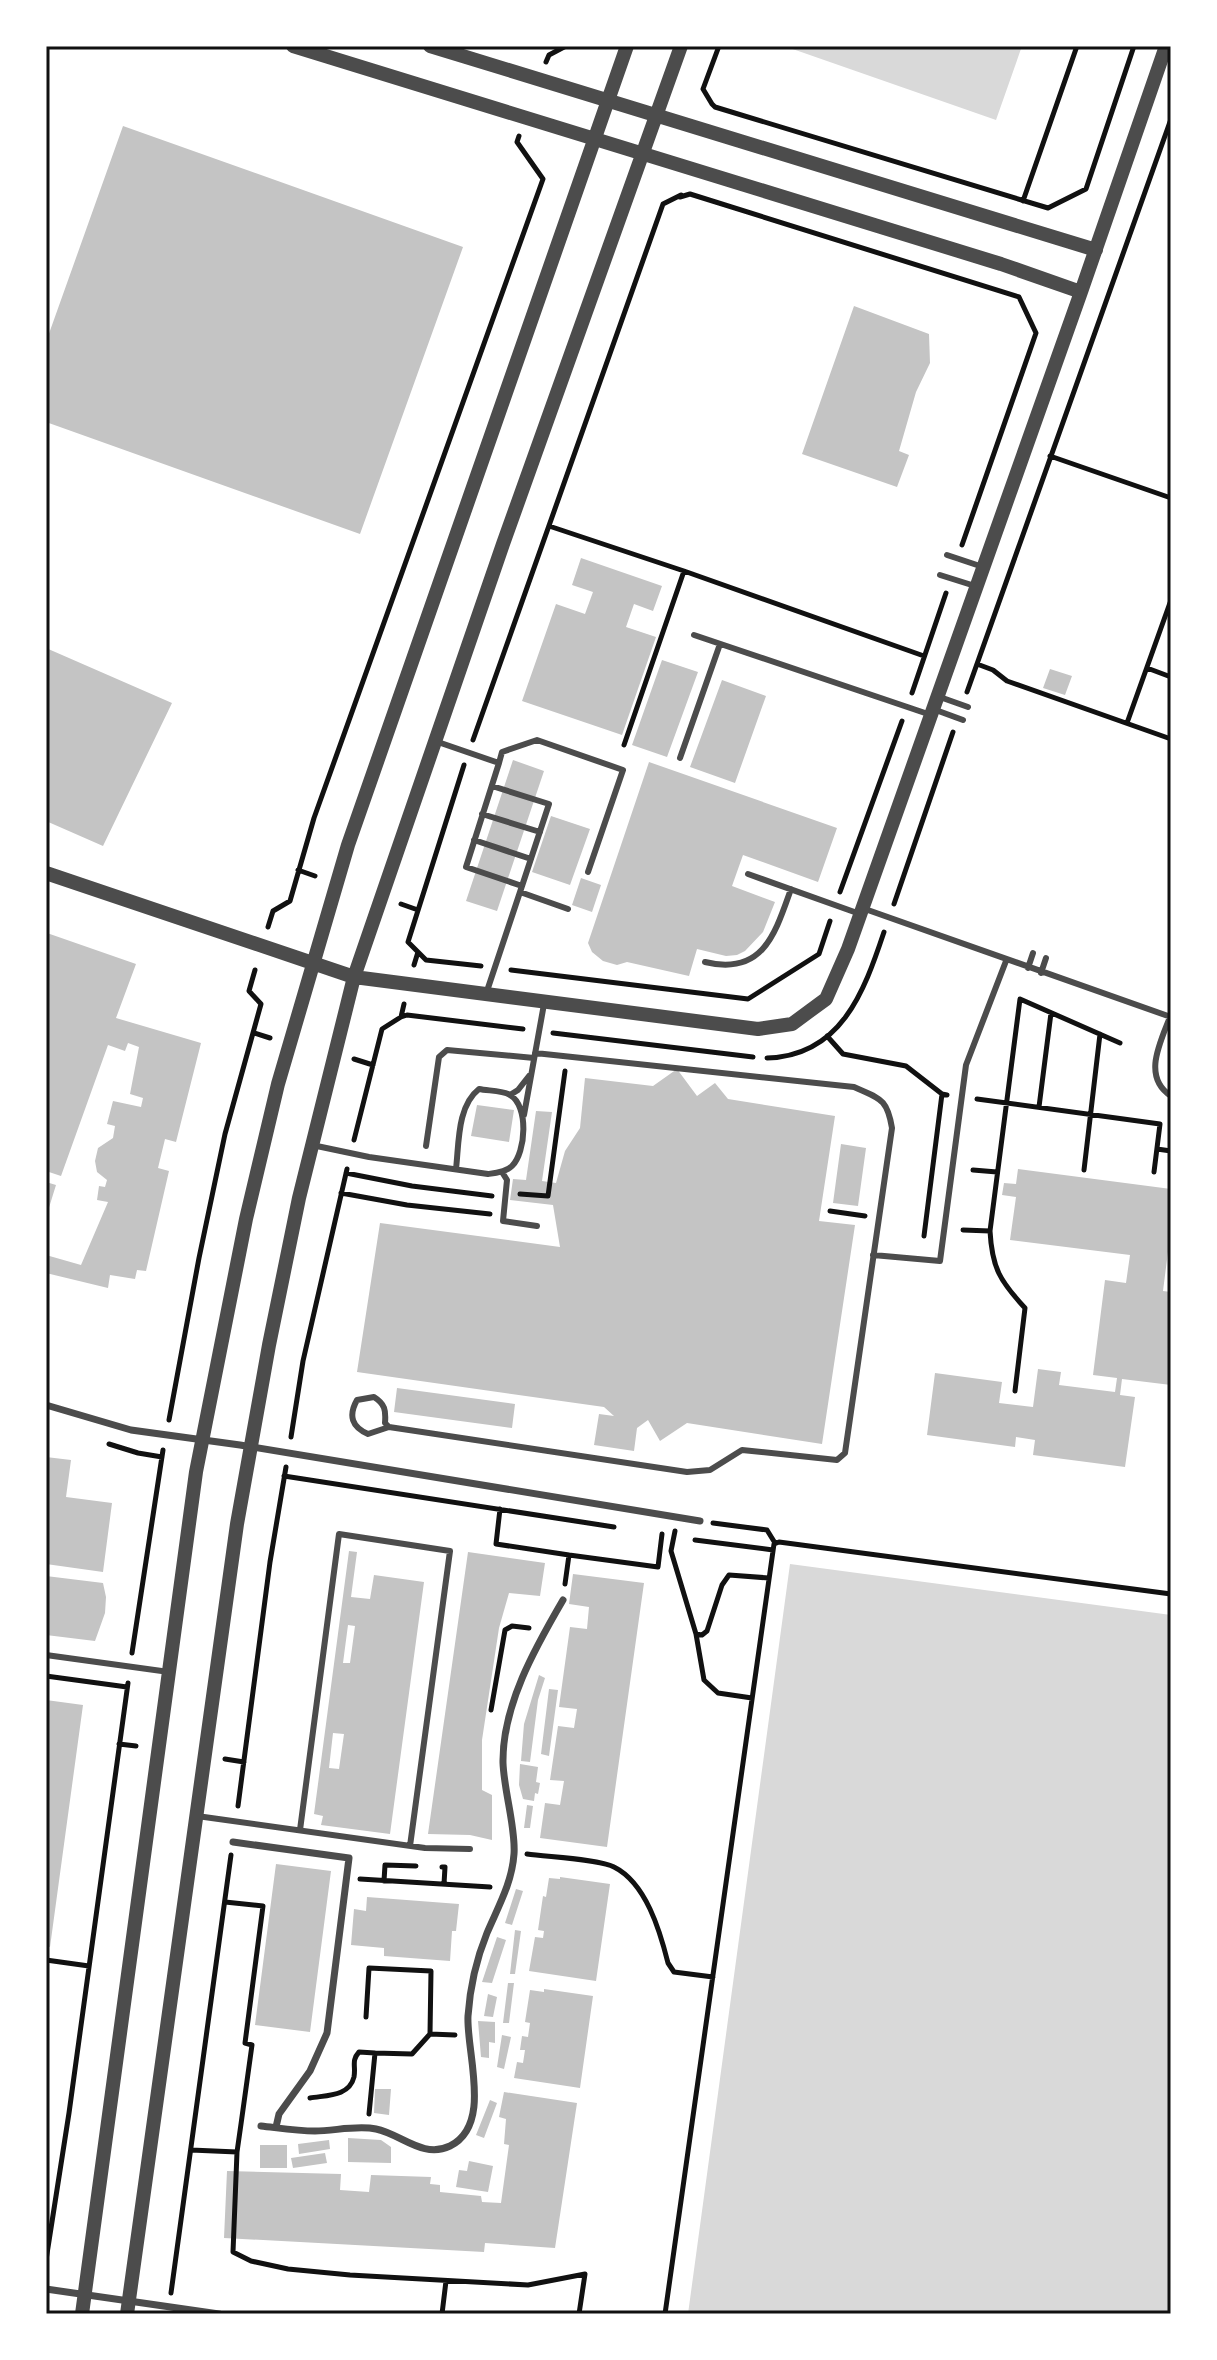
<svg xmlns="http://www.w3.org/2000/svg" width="1217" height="2360" font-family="'Sofia Sans Condensed',sans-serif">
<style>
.water{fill:#d9d9d9}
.building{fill:#c4c4c4;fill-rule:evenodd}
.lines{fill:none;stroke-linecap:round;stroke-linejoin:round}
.path{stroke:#111;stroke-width:5}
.service{stroke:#4c4c4c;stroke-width:6}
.pedestrian{stroke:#4c4c4c;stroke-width:7}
.tertiary{stroke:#4c4c4c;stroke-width:14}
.neatline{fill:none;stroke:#111;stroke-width:3}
</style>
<rect width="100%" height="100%" fill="#fff"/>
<path class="water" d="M784 46H1022L996 120Z
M790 1564 1171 1615V2314H688Z"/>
<path class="building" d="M123 126 463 247 360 534 46 422V342Z
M854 306 929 334 930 363 916 392 899 451 909 455 897 487 802 454Z
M581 558 662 586 653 611 634 604 626 627 656 637 622 735 522 701 556 604 585 614 593 592 572 585Z
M46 648 172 703 103 846 46 821Z
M662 660 698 672 667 757 632 745Z
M1050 669 1072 676 1065 695 1043 688Z
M722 680 766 696 735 783 690 767Z
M513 760 544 771 497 911 466 901Z
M649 762 837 828 818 882 743 855 732 886 775 902 763 932 745 951 737 955 726 956 697 949 689 976 627 962 617 965 603 961 592 952 588 943Z
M551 816 590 829 570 885 532 872Z
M581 878 601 885 592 912 572 905Z
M47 933 136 964 116 1018 201 1043 176 1142 165 1139 158 1168 169 1171 146 1271 137 1270 135 1279 110 1275 108 1288 46 1273V1255L81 1265 108 1202 97 1200 99 1186 105 1187 107 1180 97 1172 95 1161 98 1148 113 1138 115 1126 107 1124 113 1101 141 1107 143 1098 130 1094 139 1047 128 1043 125 1051 108 1045 61 1176 46 1171Z
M677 1069 697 1096 715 1083 728 1099 835 1116 819 1221 855 1225 822 1444 687 1423 660 1441 648 1420 637 1428 634 1451 594 1445 599 1414 614 1416 604 1407 357 1372 380 1223 560 1247 553 1205 510 1200 513 1179 526 1180 536 1111 552 1112 542 1181 556 1183 565 1151 580 1128 585 1078 653 1086Z
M477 1105 514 1110 509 1142 471 1136Z
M841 1144 866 1148 858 1206 833 1203Z
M1018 1169 1171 1189V1228L1163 1291 1171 1292V1385L1122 1379 1120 1395 1135 1397 1125 1467 1033 1455 1035 1440 1016 1437 1015 1447 927 1435 935 1373 1002 1382 999 1403 1033 1407 1038 1369 1061 1372 1059 1385 1115 1392 1117 1378 1093 1375 1105 1280 1126 1283 1130 1255 1010 1240 1016 1197 1002 1195 1004 1183 1016 1184Z
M46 1182 56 1185 47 1214H46Z
M397 1388 515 1404 512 1428 394 1412Z
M46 1457 71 1460 66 1497 112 1503 103 1572 46 1564Z
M349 1551 357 1552 351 1597 370 1599 374 1575 424 1582 390 1834 321 1825 323 1816 314 1814ZM348 1625 355 1626 350 1663H343ZM333 1733 344 1734 339 1769 329 1768Z
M468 1552 545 1563 540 1596 509 1593 499 1628 482 1740V1790L492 1795V1840L470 1835 428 1834Z
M573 1574 644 1583 607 1847 540 1838 545 1803 560 1805 564 1781 550 1780 558 1726 574 1728 577 1709 559 1707 570 1627 587 1629 589 1607 569 1604Z
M46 1576 103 1583 106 1597 105 1613 95 1641 46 1635Z
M539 1675 545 1678 538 1700 530 1762 521 1761 524 1724Z
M549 1689 558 1690 549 1756 541 1754Z
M46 1700 83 1705 50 1947 46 1946Z
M520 1764 538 1767 536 1782 540 1783 538 1794 535 1793 534 1801 523 1799 519 1785Z
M527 1805 533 1806 530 1828H524Z
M276 1864 331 1871 310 2032 255 2025Z
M560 1877 610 1884 596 1981 529 1971 535 1937 543 1938 544 1931 538 1930 543 1896 546 1897 549 1878 560 1879Z
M516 1889 523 1891 512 1925 505 1923Z
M367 1897 459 1904 456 1931H452L450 1961 384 1956V1948L351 1945 354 1909 366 1911Z
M515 1930 521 1931 515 1974H510Z
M497 1937 506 1940 492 1983 482 1982Z
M508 1983H514L509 2023H503Z
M544 1989 593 1996 580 2088 514 2078 517 2062 523 2063 525 2050H520L522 2036 528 2037 530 2023 525 2022 530 1990 544 1992Z
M488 1994 497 1997 493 2017 484 2016Z
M478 2021 495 2022V2043L489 2042V2058L481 2057Z
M502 2035 511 2037 504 2069 497 2067Z
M375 2089H391L389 2115 374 2113Z
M504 2092 577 2103 555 2248 485 2243 484 2252 224 2238 227 2171 341 2174 340 2190 369 2192 371 2175 431 2177 430 2184 440 2185V2192L481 2196 482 2202 501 2203 509 2145 504 2144 506 2119 499 2117Z
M490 2100 497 2103 484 2138 476 2135Z
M348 2138 381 2140 391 2147V2163L348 2162Z
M329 2140 330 2149 299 2154 298 2144Z
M260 2145H287V2168H260Z
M325 2153 327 2163 293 2168 291 2158Z
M469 2161 493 2166 488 2192 456 2187 459 2170 467 2171Z"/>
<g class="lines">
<path class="path" d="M546 62 549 55 566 46
M712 104 715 107 1048 208 1086 189 1134 46
M712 104 703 89 719 46
M680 197 690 194 1019 297 1036 333 962 545
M1023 201 1077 46
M1050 456 1171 498
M549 526 684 571
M977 664 993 670 1007 681 1171 739
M1147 668 1171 677
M967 692 1171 119
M912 693 946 593
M1127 723 1171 600
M473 740 663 204 681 195
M624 745 684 571 924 656
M298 870 315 876
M840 892 902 721
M401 904 418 910
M894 904 953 732
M268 927 273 911 290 901 314 818 543 179 517 142 519 136
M418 952 426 960 481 966
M414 965 418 952 408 942 464 765
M511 970 748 999 819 954 830 921
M401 1017 407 1015 523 1029
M254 1033 270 1038
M553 1033 753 1057
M827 1036 843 1054 906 1066 942 1094 947 1095
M767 1058C841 1056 864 992 884 932
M354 1059 373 1065
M977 1099 1160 1124 1154 1172
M1039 1107 1051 1013
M354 1140 382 1029 401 1017 404 1004
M1157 1149 1171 1151
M973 1170 997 1172
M1084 1170 1100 1034
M346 1173 412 1186 492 1196
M341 1193 407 1205 490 1214
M520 1194 548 1196 565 1071
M830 1211 865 1216
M963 1230 990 1231
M924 1236 942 1094
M1015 1391 1025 1308C1000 1281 992 1268 990 1231L1020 999 1120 1043
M169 1420 199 1258 225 1134 261 1004 249 991 255 970
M291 1437 303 1361 347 1169
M109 1444 138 1453 162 1457
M284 1476 614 1527
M500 1509 496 1544 569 1555
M713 1523 767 1530 775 1543
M675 1531 671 1551 696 1634 704 1680 718 1693 752 1698
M695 1540 773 1550
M565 1584 569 1555 658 1567 662 1534
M696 1634 702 1635 707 1631 722 1585 729 1575 769 1578
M132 1653 163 1450
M46 1676 127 1687
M491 1710 505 1630 512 1626 529 1628
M119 1744 136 1746
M225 1759 244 1762
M238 1806 270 1562 286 1467
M527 1854C547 1857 599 1859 614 1867 646 1883 660 1931 668 1963L674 1972 713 1977
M442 1867H445L444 1884
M360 1879 490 1887
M384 1881 385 1865 416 1866
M225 1902 263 1906 245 2043 252 2045 241 2124
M46 1960 89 1966
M366 2017 369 1968 431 1971 430 2034 455 2035
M310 2098C326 2095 349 2097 354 2077 356 2066 351 2061 359 2052L375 2053
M369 2114 375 2053 412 2054 430 2034
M191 2150 237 2152 241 2124
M237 2152 233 2252 251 2261 288 2269 350 2275 528 2285 585 2274 579 2314
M46 2260 69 2113 128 1683
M171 2293 231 1855
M442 2314 446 2281
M665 2314 774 1544 779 1542 1171 1594"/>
<path class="service" d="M947 555 983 567
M940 575 975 586
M694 635 931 715
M937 696 968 707
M933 709 963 720
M435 741 499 763 502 752 537 740 623 770 588 872
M680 758 720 644
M499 763 466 867 522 886 520 892
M492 786 549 804 522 886
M482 814 540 832
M474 840 531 859
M748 874 860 914
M865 909 1171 1017
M705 962C763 976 775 934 791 889
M1028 968 1033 953
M1041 973 1046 958
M486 994 520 892 568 909
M1170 1017C1160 1043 1142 1077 1171 1096
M510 1095 518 1090 529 1076
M524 1115 544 1004
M312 1145 369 1157 488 1174C496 1173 506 1172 512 1166 526 1152 529 1106 510 1095 502 1090 488 1091 479 1089 457 1106 459 1144 456 1169
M426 1146 439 1057 447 1050 534 1058
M502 1172 507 1180 503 1221 537 1226
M873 1255 940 1261 966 1065 1006 961
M389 1427 385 1423C386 1410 385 1404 374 1397L357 1400C348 1416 352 1427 368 1434L389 1427 687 1472 710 1470 742 1450 837 1460 845 1453 892 1128C887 1098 880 1099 854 1087L535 1053
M46 1655 169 1672
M197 1816 425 1848 470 1849
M300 1830 339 1534 450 1551 410 1846"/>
<path class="pedestrian" d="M46 1405 131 1430 240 1445 700 1521
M233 1842 349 1858 327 2033 310 2071 279 2114 276 2127
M261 2126C279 2128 297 2131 315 2131 334 2131 357 2125 376 2129 401 2134 423 2159 450 2146 493 2125 466 2052 468 2016 470 1987 476 1960 487 1933 498 1907 512 1883 514 1854 516 1829 504 1791 503 1763 502 1706 535 1648 563 1600
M46 2289 219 2314"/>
<path class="tertiary" d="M293 46 1001 264 1081 292
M430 46 1096 250
M46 873 354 977 758 1029 792 1024 826 999 848 949 1081 292 1166 46
M82 2314 196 1472 246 1219 278 1084 348 845 627 46
M127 2314 237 1524 269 1345 299 1198 354 977 503 544 681 46"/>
</g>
<rect width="1217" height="2360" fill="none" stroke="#ffffff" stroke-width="96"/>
<rect x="48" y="48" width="1121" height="2264" class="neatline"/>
</svg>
